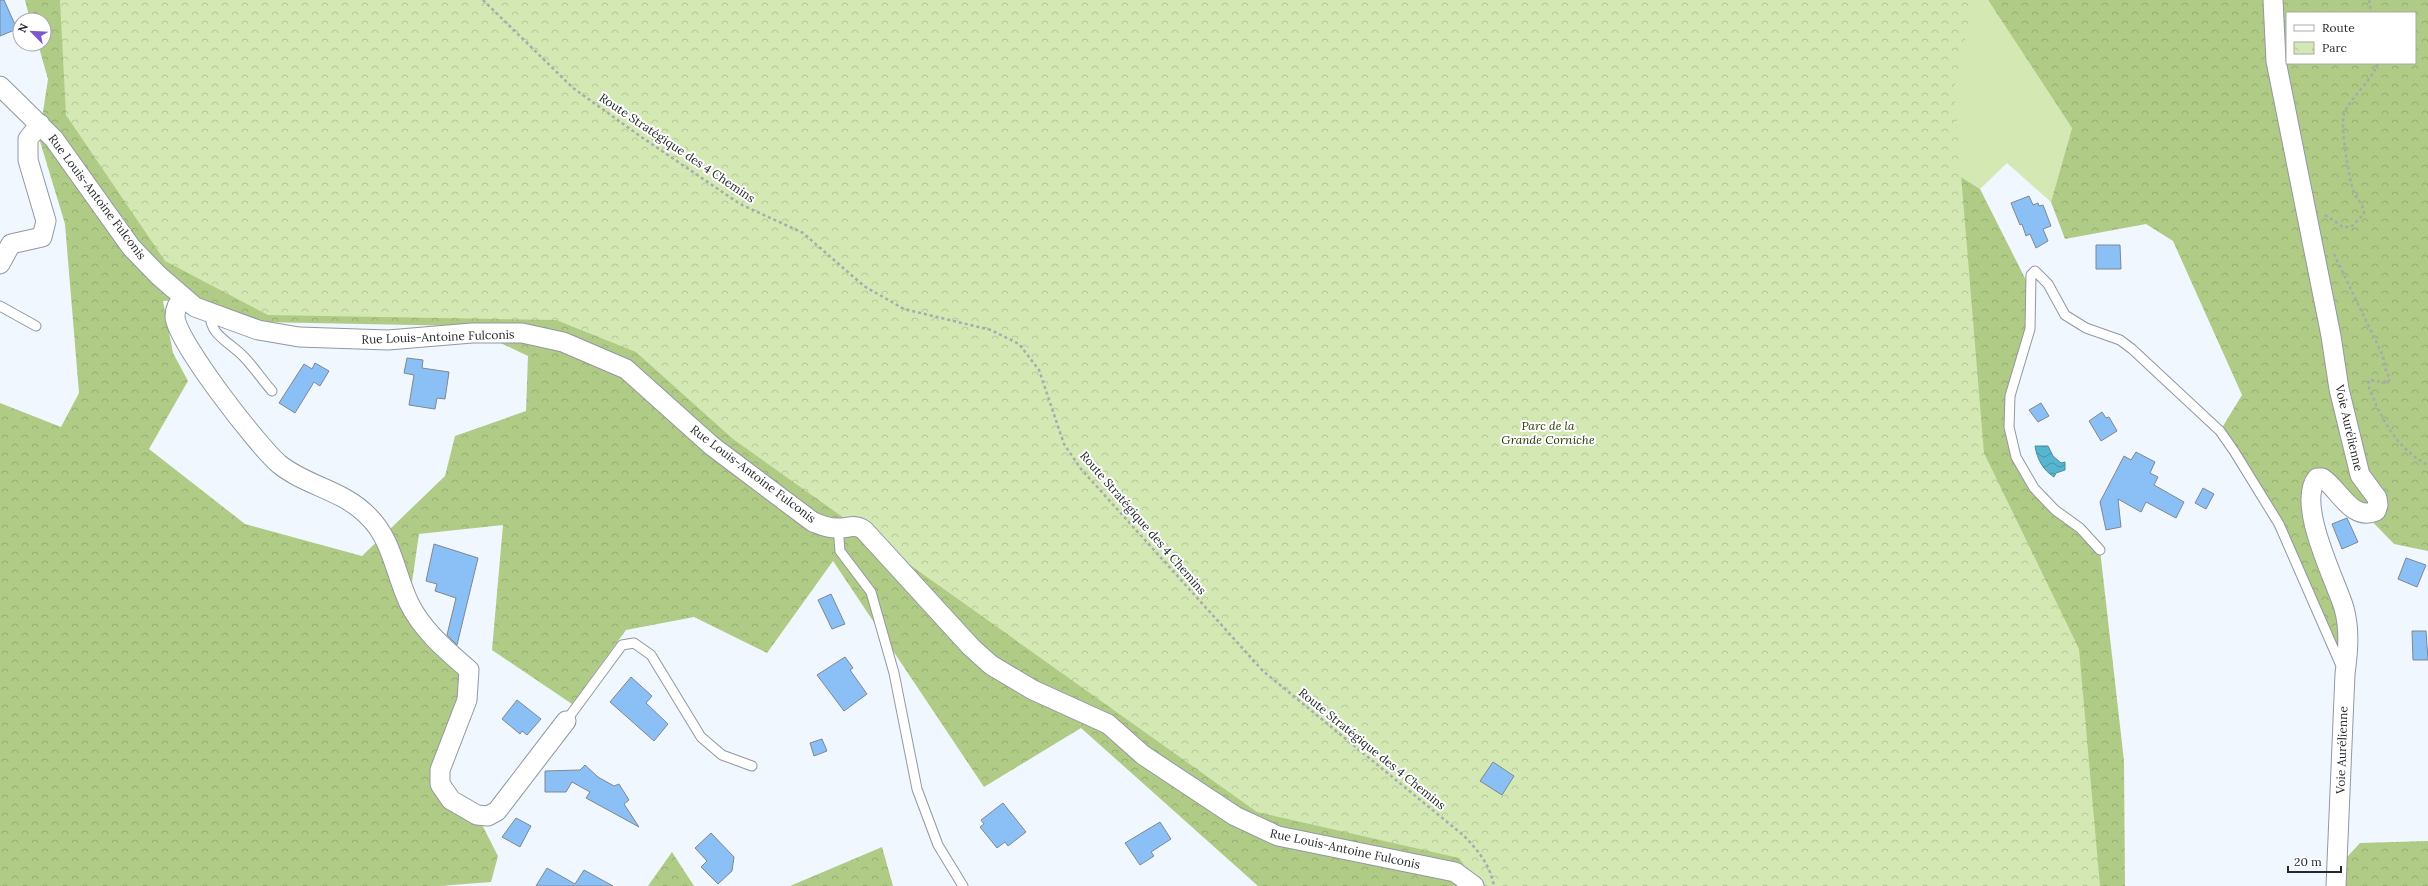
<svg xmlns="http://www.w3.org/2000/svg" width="2428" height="886" font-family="Lora,serif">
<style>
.grass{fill:#d3e8b3}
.forest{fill:url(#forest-crowns);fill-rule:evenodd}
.park{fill:url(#park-crowns)}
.water{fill:url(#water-waves);stroke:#488c9e}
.building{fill:#8ac0f6;stroke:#80878f}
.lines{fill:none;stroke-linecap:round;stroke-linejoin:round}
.service-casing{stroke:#9198a0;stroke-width:11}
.minor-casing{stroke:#9198a0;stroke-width:21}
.path{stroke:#a6abb0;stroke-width:2.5;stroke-dasharray:3 3;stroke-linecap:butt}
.service{stroke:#fff;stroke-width:9}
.minor{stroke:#fff;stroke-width:19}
.labels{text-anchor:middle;stroke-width:4;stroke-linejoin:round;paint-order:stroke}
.street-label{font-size:12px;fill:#26292c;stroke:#fff}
.park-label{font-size:12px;font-style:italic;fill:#283804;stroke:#fff}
</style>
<defs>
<pattern id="forest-crowns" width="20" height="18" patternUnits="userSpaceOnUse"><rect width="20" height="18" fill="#b0cb85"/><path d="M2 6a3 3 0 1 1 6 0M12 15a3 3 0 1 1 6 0" fill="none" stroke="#97ae73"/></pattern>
<pattern id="park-crowns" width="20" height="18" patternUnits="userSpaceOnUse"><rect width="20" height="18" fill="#d3e8b3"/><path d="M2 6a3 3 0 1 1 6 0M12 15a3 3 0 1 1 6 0" fill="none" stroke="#b5c79a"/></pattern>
<pattern id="water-waves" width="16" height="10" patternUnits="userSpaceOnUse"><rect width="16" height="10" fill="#57b6cf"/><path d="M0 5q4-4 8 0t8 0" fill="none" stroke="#4894a8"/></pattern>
</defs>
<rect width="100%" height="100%" fill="#f1f7fe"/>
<path class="grass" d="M1805 0H1988L2072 128 2051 202 2007 163 1980 189 1775 60Z"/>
<path class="forest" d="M25 0H1805L1775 60 1980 189 2032 292 2030 329 2010 396 2016 457 2034 488 2100 550 2124 761 2125 886H1258L1081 728 984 787 833 561 767 653 694 617 626 630 572 704 492 650 503 525 419 534 409 603 469 670 440 784 477 815 498 856 491 882 439 886H0V403L61 427 79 393 65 224 39 138 48 79 38 44H44V20H30ZM196 299 259 322 465 326 528 356 526 411 455 436 445 476 362 556 245 524 149 449 188 381 173 353 163 301Z
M1988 0H2428V551L2394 544 2364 513 2312 484 2331 577 2345 674 2279 524 2220 431 2242 395 2173 241 2146 224 2065 239 2051 202 2072 128ZM2287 13H2415V63H2287Z
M2428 841V886H2336L2337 868 2360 843Z
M882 847 893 886H790Z
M672 852 694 886H648Z"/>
<path class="park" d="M60 0H1973L1954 90 1984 453 2079 649 2100 886H1479L1459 858 1257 812 733 439 636 352 556 320 268 315 165 261 66 115Z"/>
<path class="water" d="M2035 446H2048L2053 456 2061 463 2065 462V470L2056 473 2054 477C2043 470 2037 459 2035 446Z"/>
<path class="building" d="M0 0H4L17 29 0 36Z
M2029 196 2033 205 2038 203 2039 206 2043 205 2051 226 2043 229 2048 241 2036 248 2030 234 2026 236 2022 224 2020 225 2011 203Z
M2096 245H2120L2121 269H2096Z
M407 358 423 360 422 368 449 372 445 399 437 398 435 409 409 405 414 375 404 373Z
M315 363 329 371 320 386 314 382 295 413 279 403 304 364 312 369Z
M2041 403 2049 416 2038 422 2029 410Z
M2102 412 2106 418 2109 417 2117 431 2101 441 2089 421Z
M2136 452 2155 462 2150 473 2158 477 2154 485 2184 502 2176 518 2146 502 2141 512 2118 499 2121 527 2106 530 2100 502 2124 456 2131 460Z
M2203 488 2214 494 2206 509 2195 503Z
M2347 518 2358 542 2342 549 2332 524Z
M434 544 478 558 457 645 447 635 456 598 435 591 437 584 426 581Z
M2406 558 2426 565 2417 587 2398 579Z
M831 594 845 624 832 629 818 600Z
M2412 631H2426L2428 660H2413Z
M845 657 853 668 850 670 867 694 844 711 817 675Z
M631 677 652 696 646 703 668 724 654 741 610 702Z
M517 700 541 719 527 735 522 731 520 734 502 719Z
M822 739 827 751 814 756 810 743Z
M1493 762 1514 776 1502 795 1480 781Z
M585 765 598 777 614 786 619 784 629 800 624 804 639 827 586 798 590 792 572 782 566 792H545V771L580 770Z
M1003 803 1026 832 1008 846 1005 842 997 848 980 827 984 824 981 820Z
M516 818 531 826 520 847 502 837Z
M1160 822 1171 839 1151 852 1154 856 1140 865 1125 843Z
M711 833 734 857 732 871 718 884 701 867 707 861 695 848Z
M547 868 575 884 584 870 613 886H536Z"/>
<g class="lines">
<g class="service-casing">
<path id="service" d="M0 306 36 326
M210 314C210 336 230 342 244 357 254 367 262 380 272 391
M838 528 840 551 871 592 894 673 917 789 938 845 963 886
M2100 550 2080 528 2055 510 2034 488 2016 457 2009 427 2010 396 2030 329 2031 275 2035 271 2048 284 2065 315 2086 328 2120 340 2132 349 2220 431 2234 451 2279 524 2342 668
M566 721 622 645 634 643 651 655 701 737 722 755 752 766"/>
</g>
<g class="minor-casing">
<path id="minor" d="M2273 0 2276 61 2331 336 2339 389 2360 475 2377 498 2378 505 2376 511C2351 522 2338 487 2322 478H2317C2296 504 2335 579 2344 608 2350 630 2348 652 2345 674L2336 886
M0 86 54 139 131 247 158 275 195 307 258 330 299 337 388 340 472 333H522L563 342 626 369 712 446 813 522C821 525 827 528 836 528 847 529 854 523 864 530L971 647 991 665 1033 690 1108 724 1143 755 1235 816 1278 836 1455 872 1474 886
M0 264 11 244 42 237 46 221 28 160V139L40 124
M183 297C178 304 175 308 175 317 177 342 258 446 279 464 306 486 343 490 368 516 392 539 395 573 409 603 422 630 447 651 469 670L467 700 440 770V784L451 800 477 815 488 816 497 811 566 721"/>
</g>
<path class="path" d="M483 0 573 88 637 134 740 204 803 233 864 286 904 309 991 330 1019 344 1039 370 1064 444 1081 469 1263 671 1463 835C1478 850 1490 865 1494 886
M2369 0 2371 13
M2325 215 2343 227H2351L2364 214C2364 204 2356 199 2353 190 2349 177 2340 126 2344 114 2350 98 2371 82 2378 63
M2334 254 2383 356 2386 371 2390 378 2388 383 2369 380 2368 385C2380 416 2396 449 2428 465"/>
<use href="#service" class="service"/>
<use href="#minor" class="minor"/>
</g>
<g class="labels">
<g class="street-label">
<text transform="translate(677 148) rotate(34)" y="4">Route Stratégique des 4 Chemins</text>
<text transform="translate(97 197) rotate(53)" y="4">Rue Louis-Antoine Fulconis</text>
<text transform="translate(438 337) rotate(-2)" y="4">Rue Louis-Antoine Fulconis</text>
<text transform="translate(2349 428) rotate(77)" y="4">Voie Aurélienne</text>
<text transform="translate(753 474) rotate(37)" y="4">Rue Louis-Antoine Fulconis</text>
<text transform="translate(1143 523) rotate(49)" y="4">Route Stratégique des 4 Chemins</text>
<text transform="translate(1372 749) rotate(39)" y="4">Route Stratégique des 4 Chemins</text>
<text transform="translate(2342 750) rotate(-88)" y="4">Voie Aurélienne</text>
<text transform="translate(1345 849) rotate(12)" y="4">Rue Louis-Antoine Fulconis</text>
</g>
<g class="park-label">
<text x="1548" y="430">Parc de la<tspan x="1548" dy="14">Grande Corniche</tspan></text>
</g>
</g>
<rect x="2286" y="12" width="130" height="52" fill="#ffffff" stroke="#a8a9ab"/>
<rect x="2294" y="25" width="20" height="6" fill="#ffffff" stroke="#a8a9ab"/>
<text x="2322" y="32" font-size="12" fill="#26292c">Route</text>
<rect x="2294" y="42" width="20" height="12" fill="url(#park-crowns)" stroke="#a8a9ab"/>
<text x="2322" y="52" font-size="12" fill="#26292c">Parc</text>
<g transform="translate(32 32) rotate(294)"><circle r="19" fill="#ffffff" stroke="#a8a9ab"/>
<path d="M0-3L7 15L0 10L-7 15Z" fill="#7d56d0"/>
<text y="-6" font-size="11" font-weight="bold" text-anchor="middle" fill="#26292c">N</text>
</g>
<path d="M2288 866v6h53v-6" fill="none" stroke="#26292c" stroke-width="2"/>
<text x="2294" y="866" font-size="12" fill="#26292c" stroke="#ffffff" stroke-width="3" paint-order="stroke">20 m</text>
</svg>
